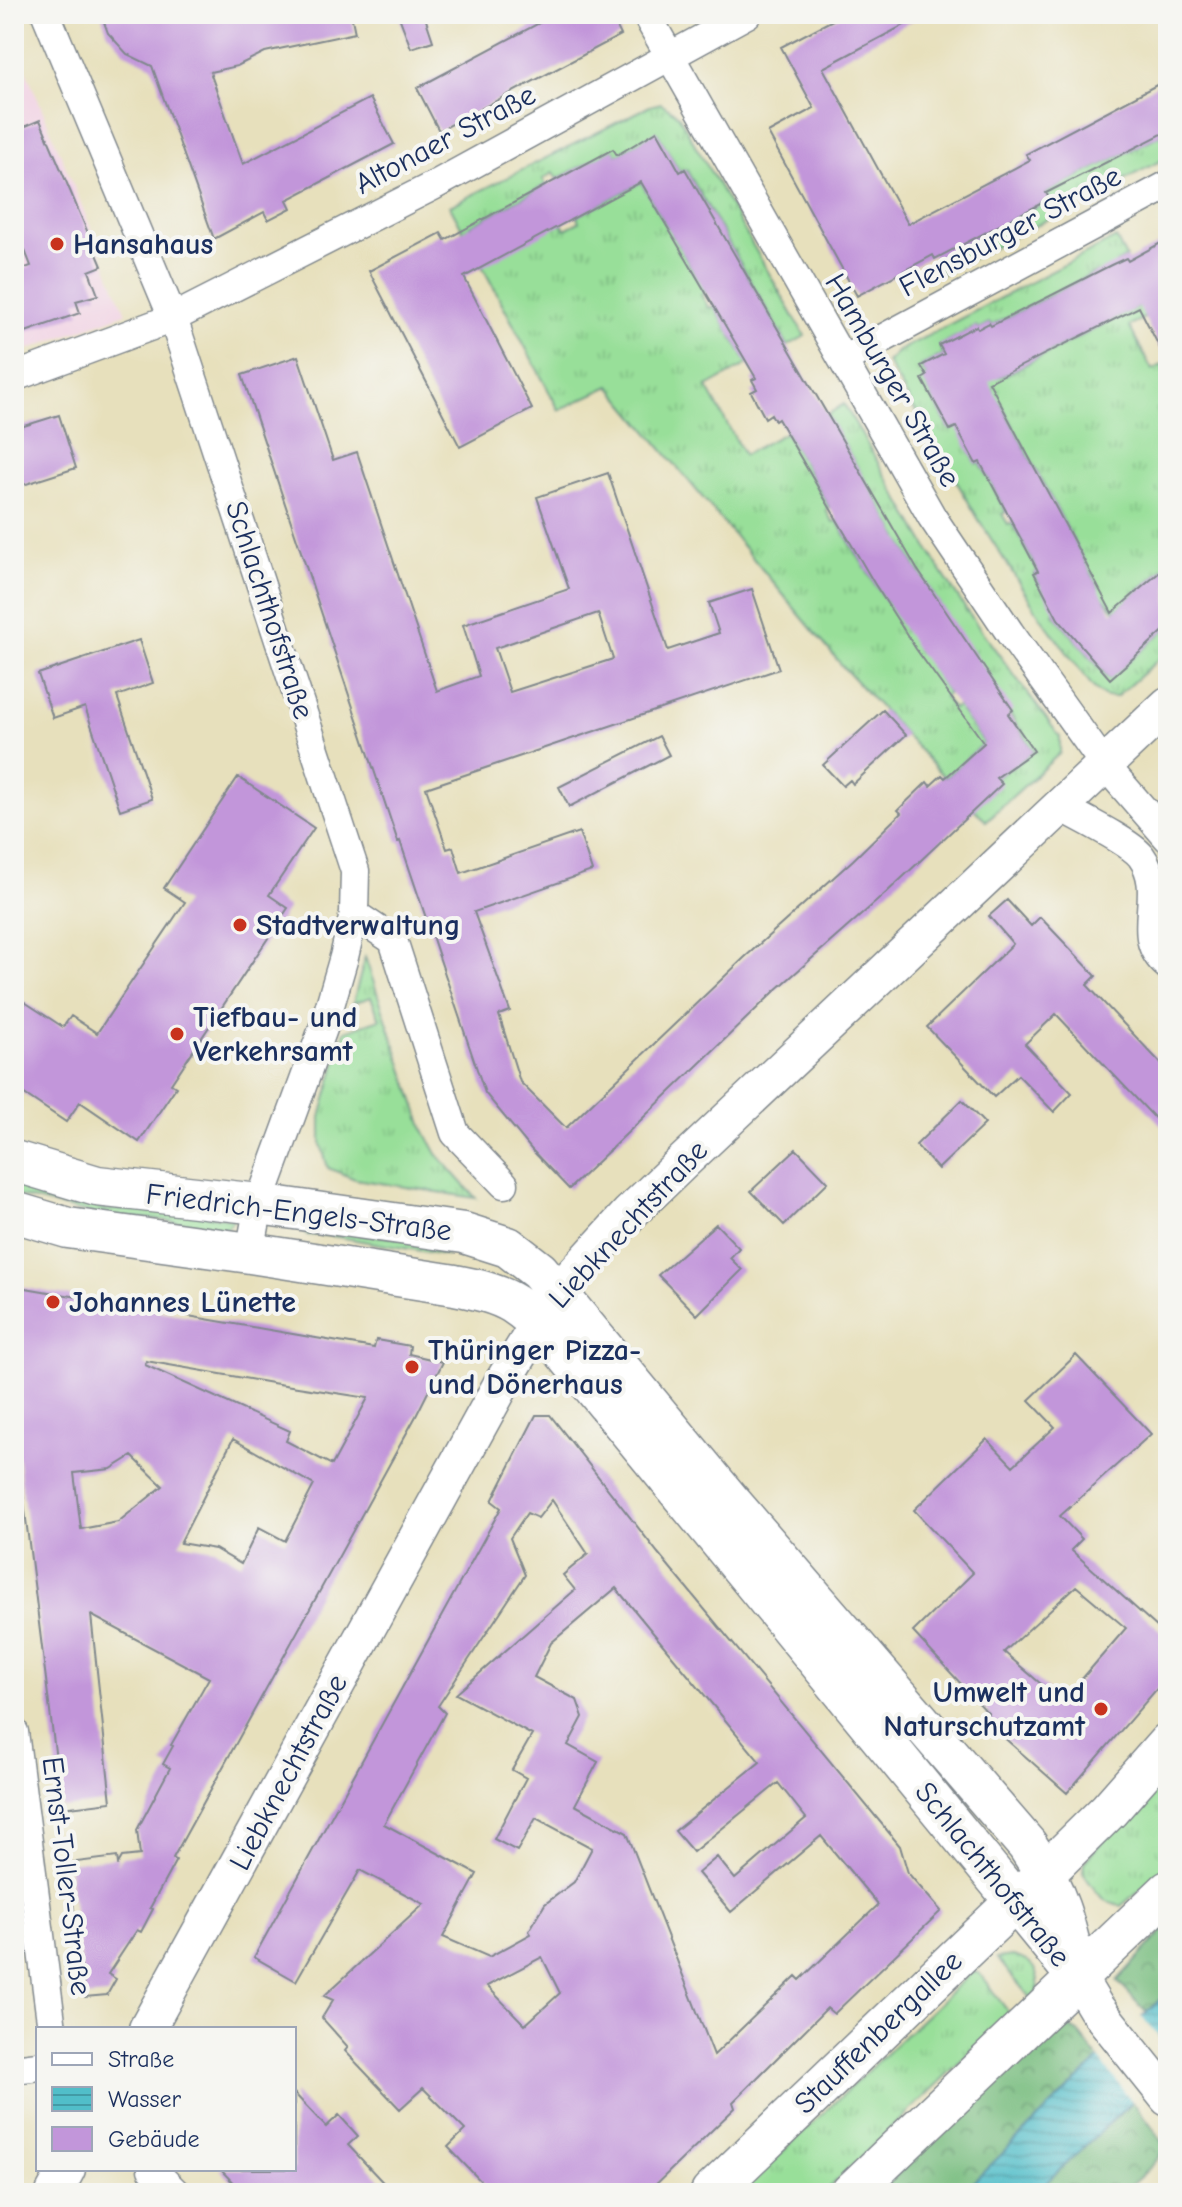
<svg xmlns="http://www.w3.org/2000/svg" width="1182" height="2207" font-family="'Comic Neue',sans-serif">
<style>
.built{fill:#f1d0e3}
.grass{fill:url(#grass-tufts);stroke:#5a877c;stroke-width:2}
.forest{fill:url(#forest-crowns);stroke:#4a7670;stroke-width:2}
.water{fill:url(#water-rules);stroke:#367694;stroke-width:2}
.pier{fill:#e7e0bc}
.building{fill:#c296da;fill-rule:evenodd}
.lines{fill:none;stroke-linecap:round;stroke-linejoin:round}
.minor-casing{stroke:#81888d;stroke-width:31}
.tertiary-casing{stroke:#81888d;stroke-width:39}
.secondary-casing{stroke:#81888d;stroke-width:43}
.minor{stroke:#fff;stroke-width:28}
.tertiary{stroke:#fff;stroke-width:36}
.secondary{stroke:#fff;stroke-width:40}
.poi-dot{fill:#c8321e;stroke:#f6f6f2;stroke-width:3}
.labels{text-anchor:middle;stroke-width:8;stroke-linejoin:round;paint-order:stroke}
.street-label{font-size:30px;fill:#1b2f5e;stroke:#f6f6f2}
.poi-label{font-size:30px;font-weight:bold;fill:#1b2f5e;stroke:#f6f6f2;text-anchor:start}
</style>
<defs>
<pattern id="grass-tufts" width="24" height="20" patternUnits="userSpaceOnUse" patternTransform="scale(2)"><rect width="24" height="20" fill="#98df99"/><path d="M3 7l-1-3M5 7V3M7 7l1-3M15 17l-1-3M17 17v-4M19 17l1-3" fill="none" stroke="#82c086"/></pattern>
<pattern id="forest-crowns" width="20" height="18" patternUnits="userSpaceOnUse" patternTransform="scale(2)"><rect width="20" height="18" fill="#7abe81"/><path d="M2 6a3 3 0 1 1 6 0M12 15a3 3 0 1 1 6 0" fill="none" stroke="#639b6d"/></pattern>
<pattern id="water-rules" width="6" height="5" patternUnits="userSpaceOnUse" patternTransform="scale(2)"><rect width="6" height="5" fill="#51bec9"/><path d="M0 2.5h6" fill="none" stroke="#429ba6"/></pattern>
</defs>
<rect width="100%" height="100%" fill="#f6f6f2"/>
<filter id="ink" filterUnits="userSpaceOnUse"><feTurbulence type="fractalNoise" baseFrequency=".0125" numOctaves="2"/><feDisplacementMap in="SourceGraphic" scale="16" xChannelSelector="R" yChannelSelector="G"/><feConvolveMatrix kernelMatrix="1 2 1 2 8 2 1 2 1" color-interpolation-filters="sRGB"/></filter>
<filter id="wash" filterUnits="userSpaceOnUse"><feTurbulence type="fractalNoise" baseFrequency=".006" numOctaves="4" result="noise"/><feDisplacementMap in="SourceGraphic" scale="32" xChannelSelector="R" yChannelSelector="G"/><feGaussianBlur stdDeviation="1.8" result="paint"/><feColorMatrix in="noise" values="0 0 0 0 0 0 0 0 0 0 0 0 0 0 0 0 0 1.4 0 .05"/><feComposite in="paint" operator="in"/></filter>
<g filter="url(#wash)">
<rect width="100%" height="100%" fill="#e7e0bc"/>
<path class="built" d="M14 41 126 313 14 355Z"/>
<path class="grass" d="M661 103 678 115 805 336 788 346 686 169 680 172 657 132 617 155 613 150 557 179 553 173 543 179 546 185 469 227 562 224 565 229 579 222 577 216 641 182 706 292 701 295 709 308 714 306 748 364 707 387 744 455 786 432 829 507 826 510 833 523 837 521 874 583 948 693 944 697 953 709 957 706 984 743 945 778 844 668 610 386 559 410 450 206 650 106Z
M1168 131V157L943 274 935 259 1050 200 1046 193Z
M1116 238 1126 257 1116 263 1117 266 1090 275 991 326 989 323 978 329 976 326 940 345 944 354 921 366 927 376 923 379 950 430 958 426 976 464 980 462 1006 512 1002 514 1008 524 1012 523 1038 571 1034 574 1040 584 1043 582 1055 610 1053 613 1109 679 1168 627V651L1116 697H1105L1093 687 1042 619 979 520 887 362 898 351Z
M1148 302 1153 313 1129 326 1152 370 1168 362V565L1115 611 1096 589 1098 587 1001 404 979 379 1003 376Z
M844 404 941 571 969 614 1060 737V753L986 821 974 809 996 778 1034 751 917 569 827 415Z
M365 957 424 1130 437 1154 476 1198 355 1179 328 1168 321 1144V1117L345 1031 380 1019 371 997 353 1003Z
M14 1183 104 1209 178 1211 234 1219 226 1229 153 1219 105 1217 14 1195Z
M303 1229 449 1243 446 1255 332 1236 307 1235Z
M1168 1766V1866L1121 1906C1101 1903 1094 1888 1083 1873L1084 1862Z
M1013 1956C1032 1961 1040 1970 1038 1991L1031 1999 997 1958Z
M972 1972 979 1973 1010 2014 824 2193H739Z"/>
<path class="forest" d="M1168 1925V1992L1146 2012 1117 1981Z
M1069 2027 1078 2032 1099 2059 962 2193H878L1034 2042 1040 2048 1063 2028Z
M1133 2102 1165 2144C1162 2162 1135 2180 1122 2193H1035Z"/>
<path class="water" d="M1168 1992V2067L1035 2193H962Z"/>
<path class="pier" d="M1139 2013 1168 2049V2072L1135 2105 1097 2056Z"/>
<g id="blocks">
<path class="building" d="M101 14H351L355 33 265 52 237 66 210 72 243 164 370 98 394 144 287 200 291 208 268 220 264 212 214 239 152 66 127 54 108 33Z
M398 14H424L433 41 411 48Z
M556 14H610L621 35 439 131 417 88Z
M844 14H925L823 68 908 224 1030 160 1026 154 1168 79V131L1046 193 1050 199 935 259 933 255 857 296 768 133 814 108 781 47Z
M40 120 102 266 89 271 98 295 76 301 80 313 14 336V272L31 266 14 222V131Z
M657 131 680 172 685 169 917 569 1013 710 1008 714 1034 751 996 778 1002 784 886 893 775 991 569 1189 531 1149 485 1093 400 841 398 842 242 375 298 356 333 460 357 452 437 691 479 676 463 625 569 589 537 497 608 473 668 650 719 633 709 603 752 589 779 669 426 788 447 849 453 847 461 873 579 832 592 871 474 912 510 1011 499 1015 520 1082 566 1128 744 958 853 860 901 813 898 810 927 782 930 786 942 775 945 778 984 743 916 649 874 583 778 419 775 421 771 414 765 418 751 392 757 389 752 380 756 378 641 182 464 277 532 409 460 447 369 271 441 233 445 240 613 149 617 155ZM598 613 613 659 510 692 495 648Z
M1168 239V364L1139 307 989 382 1112 613 1168 565V627L1110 679 1058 619 1034 573 1038 571 980 462 976 464 956 427 950 430 922 379 927 376 921 366 944 354 939 345 976 326 978 329 989 323 991 326 1111 265 1126 258 1128 261Z
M59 415 76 468 14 488V429Z
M139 640 153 683 117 696 152 799 120 810 85 707 53 718 38 674Z
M883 710 906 735 853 784 850 780 843 786 823 765Z
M659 736 669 755 569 807 559 787Z
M238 777 314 828 269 895 288 908 171 1084 176 1087 139 1142 80 1102 66 1122 14 1087V995L63 1027 71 1016 97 1033 185 902 164 888Z
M1007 900 1031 926 1040 917 1096 976 1087 985 1168 1071V1132L1056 1014 1025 1044 1072 1093 1054 1112 1018 1075 994 1097 927 1027 1013 944 989 916Z
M962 1100 985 1124 938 1169 916 1145Z
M796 1149 828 1182 784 1225 751 1191Z
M716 1224 739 1248 730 1258 742 1270 697 1315 658 1275Z
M14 1286 374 1348 376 1340 410 1346 409 1354 443 1362 416 1416 173 1858 176 1860 150 1908 153 1909 141 1932 137 1930 108 1974 116 1979 107 1995 85 1997 68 1863 117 1857 118 1864 122 1857 140 1855 137 1830 170 1768 163 1764 173 1746 171 1745 209 1678 91 1615 111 1802 62 1808 14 1423ZM146 1361 272 1383 368 1398 332 1465 286 1441 290 1431 145 1365ZM233 1439 314 1485 285 1541 259 1527 241 1564 215 1549 180 1543ZM132 1456 163 1486 118 1522 81 1529 74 1473 111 1469Z
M1076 1355 1151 1434 1060 1516 1082 1539 1071 1550 1168 1637V1676L1067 1793 984 1720 989 1714 913 1632 973 1573 914 1510 987 1439 1013 1466 1055 1427 1029 1400ZM1076 1586 1126 1628 1062 1702 1004 1652Z
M536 1415H550L658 1553 900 1846 908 1873 941 1911 834 2014 827 2008 733 2102 735 2108 647 2193H492L448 2147 465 2130 423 2088 400 2109 345 2051 348 2047 322 2018 333 2000 324 1996 424 1904 360 1870 296 1981 254 1957 501 1508 492 1501ZM552 1500 588 1554 563 1575 575 1590 456 1694 532 1735 512 1770 526 1778 494 1839 517 1851 536 1818 592 1848 574 1882 545 1904 529 1931 531 1934 489 1957 443 1937 477 1874 384 1824 445 1713 438 1706 525 1575 510 1538 527 1513 538 1518ZM616 1588 760 1762 675 1831 693 1852 778 1783 806 1818 735 1879 717 1857 698 1873 731 1912 821 1836 878 1905 800 1980 796 1976 714 2055 627 1833 575 1805 598 1762 568 1745 583 1717 577 1700 534 1677 551 1643ZM542 1957 560 1993 525 2025 487 1986Z
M294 2093 326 2127 339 2115 358 2136 348 2145 393 2193H243L220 2169H294Z"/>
</g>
</g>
<g filter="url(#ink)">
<use href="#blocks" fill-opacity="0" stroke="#81888d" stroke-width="2"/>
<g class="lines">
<g class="minor-casing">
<path id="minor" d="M46 14 173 318 355 871 354 914 344 957 324 1026 259 1204 250 1253
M646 14 932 517 1010 633 1104 764 1168 838
M843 360 1168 185
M14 377 173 318 433 186 747 14
M1061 807C1079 817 1130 842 1141 856 1169 894 1130 935 1168 966
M354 914 393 940 455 1133 504 1184
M14 1732 52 2029
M14 2069 38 2066
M152 2169 176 2193"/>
</g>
<g class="tertiary-casing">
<path id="tertiary" d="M1078 1978 1096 2008 1168 2098
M147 2029 501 1385 557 1293 630 1213 682 1163 1168 705
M54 2193 67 2169"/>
</g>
<g class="secondary-casing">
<path id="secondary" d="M14 1161 97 1186 259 1204 464 1233 508 1247 539 1271 729 1500 1027 1845C1058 1890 1066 1926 1078 1978
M14 1212 68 1228 250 1253 455 1285C475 1289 496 1293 514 1304 546 1325 570 1360 595 1389L1073 1972
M711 2193 1046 1872 1109 1810 1168 1743
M851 2193 1168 1891"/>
</g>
<use href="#minor" class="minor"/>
<use href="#tertiary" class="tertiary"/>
<use href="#secondary" class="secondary"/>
</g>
</g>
<g class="poi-dot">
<circle cx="57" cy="244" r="8"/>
<circle cx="240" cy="925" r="8"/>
<circle cx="177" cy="1034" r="8"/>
<circle cx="53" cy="1302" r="8"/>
<circle cx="412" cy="1367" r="8"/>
<circle cx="1101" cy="1709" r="8"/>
</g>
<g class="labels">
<g class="street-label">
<text transform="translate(445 139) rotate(-28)" y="10">Altonaer Straße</text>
<text transform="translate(1010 231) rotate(-28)" y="10">Flensburger Straße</text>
<text transform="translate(893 380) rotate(60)" y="10">Hamburger Straße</text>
<text transform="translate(270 610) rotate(72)" y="10">Schlachthofstraße</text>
<text transform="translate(299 1212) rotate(7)" y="10">Friedrich-Engels-Straße</text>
<text transform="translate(628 1224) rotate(-47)" y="10">Liebknechtstraße</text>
<text transform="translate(288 1772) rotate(-62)" y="10">Liebknechtstraße</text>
<text transform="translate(993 1874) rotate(51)" y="10">Schlachthofstraße</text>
<text transform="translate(67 1876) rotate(83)" y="10">Ernst-Toller-Straße</text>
<text transform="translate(878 2032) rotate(-44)" y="10">Stauffenbergallee</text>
</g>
<g class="poi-label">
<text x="73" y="254">Hansahaus</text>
<text x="256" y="935">Stadtverwaltung</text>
<text x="193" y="1027">Tiefbau- und<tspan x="193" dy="34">Verkehrsamt</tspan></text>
<text x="69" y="1312">Johannes Lünette</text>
<text x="428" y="1360">Thüringer Pizza-<tspan x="428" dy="34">und Dönerhaus</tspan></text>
<text x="1085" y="1702" text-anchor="end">Umwelt und<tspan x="1085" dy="34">Naturschutzamt</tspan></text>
</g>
</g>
<rect width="1182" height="2207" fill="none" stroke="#f6f6f2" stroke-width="48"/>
<rect x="36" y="2027" width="260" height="144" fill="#f6f6f2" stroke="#9ea6b7" stroke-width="2"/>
<rect x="52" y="2053" width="40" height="12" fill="#ffffff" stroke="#9ea6b7" stroke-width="2"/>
<text x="108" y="2067" font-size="24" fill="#1b2f5e">Straße</text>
<rect x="52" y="2087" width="40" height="24" fill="url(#water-rules)" stroke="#9ea6b7" stroke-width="2"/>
<text x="108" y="2107" font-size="24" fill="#1b2f5e">Wasser</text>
<rect x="52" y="2127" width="40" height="24" fill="#c296da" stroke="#9ea6b7" stroke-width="2"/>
<text x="108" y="2147" font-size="24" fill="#1b2f5e">Gebäude</text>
</svg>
